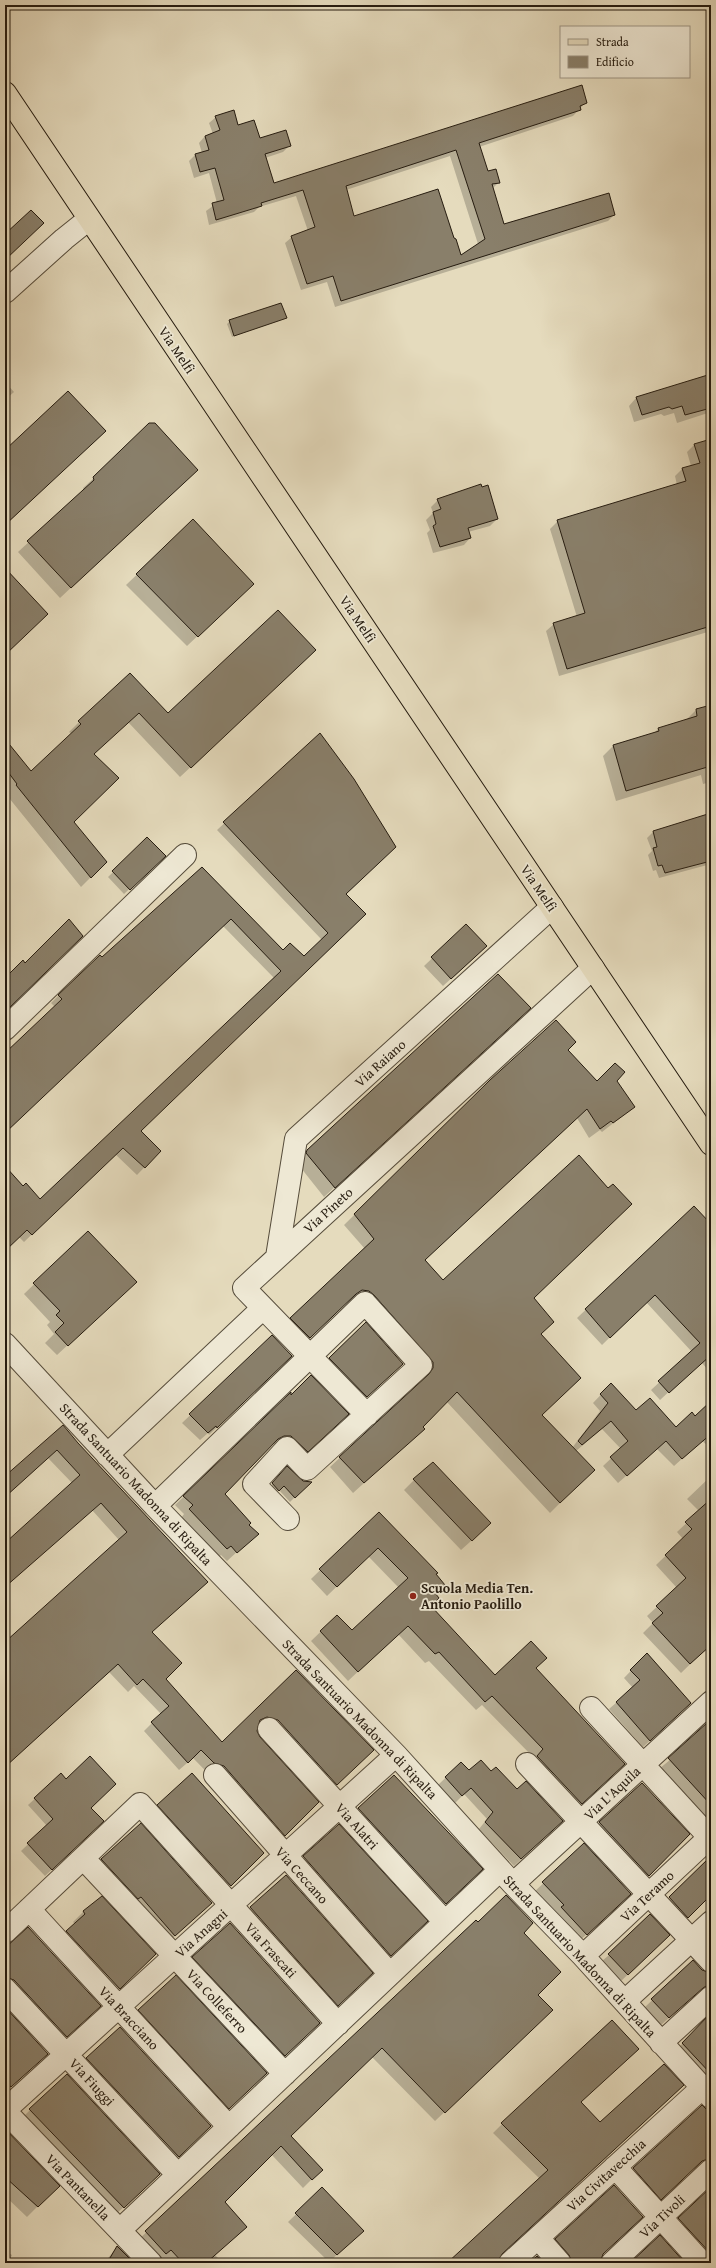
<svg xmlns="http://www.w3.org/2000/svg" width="716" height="2268" font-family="'Gentium Book Plus',serif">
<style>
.shadow{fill:#0003;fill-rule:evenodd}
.building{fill:#897f6a;stroke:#261c10;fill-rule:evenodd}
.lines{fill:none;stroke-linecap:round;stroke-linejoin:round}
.minor-casing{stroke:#564c3b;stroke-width:24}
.major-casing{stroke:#261c10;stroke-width:24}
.minor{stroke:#eee8d4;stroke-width:22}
.major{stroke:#e5dbbd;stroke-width:22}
.poi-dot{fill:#8f2418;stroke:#eee8d4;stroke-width:1.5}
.labels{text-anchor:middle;stroke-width:3.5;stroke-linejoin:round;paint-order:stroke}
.street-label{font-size:14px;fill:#261c10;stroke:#eee8d4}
.poi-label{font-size:14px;font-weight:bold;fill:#261c10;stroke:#eee8d4;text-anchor:start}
</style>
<rect width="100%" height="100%" fill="#e5dbbd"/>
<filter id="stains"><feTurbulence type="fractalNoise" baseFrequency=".005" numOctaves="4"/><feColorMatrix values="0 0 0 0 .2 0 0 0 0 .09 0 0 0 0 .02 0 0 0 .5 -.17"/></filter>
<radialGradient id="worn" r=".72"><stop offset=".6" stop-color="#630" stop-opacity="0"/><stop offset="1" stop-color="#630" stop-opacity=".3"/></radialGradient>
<path class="shadow" d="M586 102 573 116 479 147 487 173 499 182 492 189 504 225 614 215 608 221 335 307 327 282 301 290 285 243 292 237 308 231 296 196 259 207 254 212 209 225 206 211 217 203 209 173 194 178 189 161 195 155 202 153 199 143 205 136 213 134 209 123 216 117 238 126 259 139 290 145 283 152 265 158 274 184ZM450 156 478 244 461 257 453 239 353 217 346 190Z
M286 318 232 337 227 324 230 321Z
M711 375V412L677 423 674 413 664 416 661 414 634 422 629 406 636 398Z
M5 382 14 392 5 400Z
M711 440V631L559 676 546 631 554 624 577 617 550 529 558 521 677 485 675 476 682 469 691 466 687 452 694 445Z
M94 478 186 480 60 598 18 552 84 491 83 488Z
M438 500 497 519 490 526 468 532 470 538 464 545 433 553 427 533 430 530 426 520 433 513 431 507Z
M193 521 242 594 187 646 126 585Z
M305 660 180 777 128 722 93 754 73 822 106 862 81 887 5 793V741L31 773 72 734 69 732 79 722 130 674 168 715Z
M711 706V782L703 784 701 775 616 801 603 756 613 746 653 734 658 729 686 720 696 710Z
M319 735 345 894 365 914 140 1131 160 1151 137 1175 115 1154 24 1242 19 1237 5 1250V1167L23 1187 40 1201 274 978 223 926 5 1132V1054L55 1007 51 1003 58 996 100 956 102 959 202 869 282 952 304 958 322 940 217 830Z
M709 815 711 822V864L659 878 656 870 653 871 648 855 652 851 647 838 653 832Z
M147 839 164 856 124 894 108 877Z
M466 926 478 954 443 986 424 966Z
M519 1018 324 1197 297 1163 308 1151Z
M567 1050 597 1082 616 1081 634 1107 602 1132 600 1130 589 1138 577 1118 424 1260 443 1282 533 1298 540 1334 541 1415 572 1448 600 1411 593 1403 611 1384 636 1411 676 1428 695 1418 711 1403V1441L707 1445 702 1441 674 1466 657 1449 618 1483 603 1466 621 1449 602 1429 576 1451 593 1470 550 1513 446 1401 421 1427 413 1439 353 1493 330 1467 423 1379 424 1372 359 1301 352 1300 345 1304 300 1348 281 1329 365 1249 344 1225 490 1081Z
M694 1207 711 1225V1373L701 1362 660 1400 651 1390 692 1352 646 1302 602 1345 577 1318Z
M88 1232 125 1292 57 1355 45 1343 54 1334 47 1325 50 1322 24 1294Z
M272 1337 291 1356 209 1435 208 1433 200 1440 182 1423Z
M330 1358 394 1372 359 1404 322 1366Z
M290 1394V1397L338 1423 298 1460 282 1445 274 1444 268 1448 224 1494 247 1525 248 1542 227 1561 221 1555 218 1558 181 1518 184 1514 175 1505Z
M62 1426 207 1582 151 1633 165 1679 222 1743 296 1671 364 1758 328 1792 270 1728 258 1725 256 1731 259 1738 318 1802 276 1843 193 1758 179 1770 144 1731 161 1714 134 1686 128 1692 109 1672 5 1766V1643L119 1540 92 1510 5 1587V1544L73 1484 48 1458 5 1497V1478Z
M283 1472 303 1482H310L290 1502 279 1490 274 1495 268 1489Z
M711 1476V1644L681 1673 643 1633 653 1623 647 1616 677 1588 656 1565 683 1539 677 1532 699 1511 687 1499Z
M414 1480 480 1533 461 1550 404 1490Z
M379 1513 444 1585 434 1594 430 1606 495 1676 535 1668 614 1773 572 1813 535 1759 482 1705 476 1710 429 1661 425 1663 398 1634 348 1681 311 1641 337 1616 352 1632 399 1588 368 1556 327 1596 311 1579Z
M647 1654 683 1710 643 1747 609 1709 633 1688 624 1678Z
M711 1726V1816L706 1820 659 1769Z
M461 1763 469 1771 491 1773 555 1828 514 1866 479 1829 487 1819 464 1794 455 1803 438 1785Z
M61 1775 90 1808 96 1828 45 1876 21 1851 47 1826 28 1805Z
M394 1776 471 1879 435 1914 348 1819Z
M642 1784 688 1834 638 1886 589 1833Z
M158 1805 234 1881 224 1891 148 1816Z
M339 1825 416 1932 380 1966 294 1867Z
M584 1845 620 1904 576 1944 533 1893Z
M711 1858V1894L679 1925 662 1906Z
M101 1859 200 1913 165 1945 91 1869Z
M286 1876 362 1983 328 2015 241 1917Z
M101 1897 154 1954 109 1999 56 1942 75 1924 73 1922 83 1912Z
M478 1923 522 1933 543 2019 435 2121 372 2057 290 2136 321 2170 303 2188 271 2154 224 2202 214 2254 223 2263H165L161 2258 156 2262 137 2241Z
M661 1943 620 1982 601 1962 609 1955Z
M5 1945H9L90 2015 56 2046 5 1991Z
M193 1957 309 2033 275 2066 183 1968Z
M693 1961 707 1974H711V1980L661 2025 644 2008Z
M5 2009 37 2063 5 2093Z
M139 2010 256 2083 219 2118 129 2021Z
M708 2018 711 2021V2093L673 2053Z
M87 2058 200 2136 168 2167 76 2068Z
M580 2102 600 2123 500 2254 497 2263H449L540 2179 493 2133 502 2124Z
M702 2107 711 2116V2170L705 2167 693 2169 652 2208 624 2178Z
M30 2110 159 2174 113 2217 20 2120Z
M5 2130 58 2186 27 2217 5 2196Z
M711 2188V2263L670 2228Z
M322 2189 355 2238 329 2262 288 2222Z
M556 2239 602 2254 599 2263H558L547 2248Z
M117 2247 132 2263H104Z
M5 2251 12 2255 8 2263H5Z"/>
<path class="building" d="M582 85 587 103 580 106 581 110 479 143 488 171 496 169 500 183 492 184 504 224 609 193 615 215 341 301 333 276 307 284 291 236 315 227 303 190 261 203 262 206 216 220 212 203 224 200 215 168 200 172 195 154 209 150 205 136 220 130 215 116 234 110 238 125 254 120 260 138 286 130 291 146 265 154 274 183ZM456 150 485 239 461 255 456 239 454 238 438 189 354 216 346 186Z
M31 210 44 223 5 260V234Z
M281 303 287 318 234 336 229 320Z
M711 374V408L685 415 682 406 672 409 669 407 642 415 636 397Z
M68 391 106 431 5 525V450Z
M149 423H155L198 470 71 588 27 541 94 480 93 477Z
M711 439V626L567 669 553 623 585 613 557 520 686 481 682 468 700 463 694 444Z
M481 484 482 487 488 485 498 519 468 528 471 538 440 547 433 526 436 524 433 512 441 509 437 499Z
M193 519 254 584 198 637 136 574Z
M5 568 48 614 5 655Z
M278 610 316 650 191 768 139 713 94 754 119 778 74 822 107 862 91 878 16 785 17 784 5 768V739L31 771 81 724 78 721 130 673 168 713Z
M711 705V766L626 791 613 745 659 731 658 728 697 716 696 709Z
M320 733 354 779 396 847 346 894 366 914 141 1131 161 1151 145 1168 123 1148 32 1235 27 1230 5 1251V1166L23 1186 26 1183 40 1199 281 971 231 919 5 1133V1053L62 999 58 995 100 955 102 957 202 867 283 950 290 943 304 956 328 933 223 822Z
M711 813V861L665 873 662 865 658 866 653 848 657 847 653 831Z
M147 837 166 856 130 890 112 871Z
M69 919 83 936 5 1012V978L23 960 25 963Z
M466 924 487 946 451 979 431 957Z
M498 974 531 1008 335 1188 306 1153 307 1150Z
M556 1020 576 1042 568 1050 597 1081 615 1063 625 1072 617 1081 635 1107 613 1123 611 1121 600 1129 587 1109 425 1260 443 1280 579 1155 608 1188 613 1184 632 1204 534 1298 554 1322 541 1334 581 1378 542 1415 595 1470 560 1503 457 1392 423 1427 425 1429 364 1483 339 1457 429 1374 433 1368V1362L374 1295 369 1291 362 1290 356 1294 310 1338 290 1318 374 1239 354 1214 490 1080Z
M694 1206 711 1224V1355L669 1393 658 1381 700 1343 655 1295 610 1338 585 1309Z
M88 1231 137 1282 68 1346 55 1332 64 1323 56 1315 60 1311 33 1283Z
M366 1322 403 1364 367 1397 329 1358Z
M272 1335 292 1356 217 1428 216 1426 208 1433 189 1414Z
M311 1375 349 1414 308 1452 291 1436H284L278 1439 225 1494 251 1523 249 1525 259 1534 237 1553 231 1546 227 1549 189 1509 193 1505 183 1496 291 1392V1395Z
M611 1383 636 1410 650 1398 676 1427 692 1412 695 1416 711 1401V1434L682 1459 666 1441 627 1476 610 1457 628 1441 611 1421 582 1445 578 1441 608 1403 600 1394Z
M63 1425 78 1443 208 1582 152 1632 182 1663 166 1679 222 1742 296 1670 374 1750 337 1785 278 1720 267 1717 260 1720 257 1731 260 1737 319 1802 285 1836 224 1766 214 1763 201 1750 188 1763 151 1722 169 1706 143 1679 137 1685 118 1664 5 1767V1642L127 1532 101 1503 5 1587V1543L80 1475 57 1450 5 1497V1476Z
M433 1462 491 1523 472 1541 413 1479Z
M287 1466 303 1481 312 1482 295 1498 284 1486 279 1491 272 1483Z
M711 1499V1645L690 1664 652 1623 663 1613 656 1606 686 1578 665 1555 692 1529 685 1522Z
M379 1512 438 1573 436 1574 445 1585 435 1593 439 1598 431 1606 495 1675 531 1641 547 1658 536 1668 625 1764 582 1804 537 1756 543 1749 492 1696 485 1702 439 1652 435 1654 408 1626 358 1672 320 1631 337 1615 352 1630 408 1578 378 1548 337 1587 319 1569Z
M647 1653 691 1703 650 1741 616 1702 640 1680 630 1670Z
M708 1722 711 1726V1805L668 1758Z
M90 1756 116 1784 91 1808 104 1821 52 1870 27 1843 53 1819 34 1798 61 1773 66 1779Z
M481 1760 491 1771 496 1767 517 1789 526 1781 563 1821 521 1859 485 1822 493 1812 471 1788 462 1796 445 1777 461 1762 469 1770Z
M192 1773 264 1853 231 1886 157 1805Z
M394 1775 483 1869 446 1904 358 1808Z
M642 1783 690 1834 649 1876 599 1822Z
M141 1823 212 1903 175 1936 141 1897 138 1899 101 1859Z
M339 1824 428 1921 391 1956 303 1856Z
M584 1843 631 1894 587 1935 561 1907 564 1905 542 1882Z
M711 1856V1895L688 1918 669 1897Z
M286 1875 373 1973 338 2006 250 1907Z
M506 1895 533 1923 524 1933 561 1972 538 1995 553 2010 445 2113 382 2048 291 2136 323 2170 312 2180 281 2146 225 2202 247 2227 206 2263H183L171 2250 166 2254 145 2231 476 1920 478 1922Z
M102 1896 156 1954 120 1989 66 1931 85 1914 83 1911Z
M650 1914 670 1935 628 1975 608 1954Z
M230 1923 320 2023 285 2056 192 1957Z
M28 1927 101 2006 67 2037 14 1980 5 1977V1948Z
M693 1960 702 1970 711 1973V1983L703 1988 669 2018 651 1999Z
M176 1975 267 2073 229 2109 138 2010Z
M5 2007 48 2054 11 2087 5 2080Z
M708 2016 711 2019V2074L682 2043Z
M612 2020 639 2049 581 2102 600 2122 664 2064 684 2085 502 2254 498 2263H447L548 2170 501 2123Z
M120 2027 211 2126 179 2157 86 2058Z
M67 2074 160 2174 124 2208 29 2109Z
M702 2105 711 2114V2158L702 2161 661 2200 633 2168Z
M5 2129 60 2186 38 2207 5 2177Z
M614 2185 643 2217 603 2254 600 2263H572L569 2255 555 2239Z
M322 2187 364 2231 337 2255 295 2213Z
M711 2187V2254L678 2218Z
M660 2235 685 2263H630Z
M117 2246 134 2263H107Z
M537 2256 543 2263H529Z"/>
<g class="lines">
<g class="minor-casing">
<path id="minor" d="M5 292 64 239 89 219
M5 1029 185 855
M277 1257 296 1139 552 907
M5 1344 155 1506 396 1755 513 1884 583 1956 711 2097
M367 1415 244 1288 593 968
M107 1455 263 1308
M155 1506 365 1303 421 1365 307 1469 287 1448 254 1484 288 1519
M591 1708 711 1839
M269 1729 445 1922
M527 1764 711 1961
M215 1775 390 1974
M83 1858 285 2074
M513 1884 711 1702
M29 1909 229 2127
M5 1932 140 1804 338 2024
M583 1956 711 1836
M5 1989 178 2175
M625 2001 711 1922
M661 2043 711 1997
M5 2110 396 1755
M5 2111 151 2263
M615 2167 702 2263
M120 2230 500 1870
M538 2238 560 2263
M510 2263 703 2087
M612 2263 711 2170"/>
</g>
<g class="major-casing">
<path id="major" d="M5 93 711 1144"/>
</g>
<use href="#minor" class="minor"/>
<use href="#major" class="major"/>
</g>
<circle class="poi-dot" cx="413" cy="1596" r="4"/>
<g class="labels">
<g class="street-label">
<text transform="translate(177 350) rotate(56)" y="5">Via Melfi</text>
<text transform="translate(358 619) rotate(56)" y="5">Via Melfi</text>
<text transform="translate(539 888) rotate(56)" y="5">Via Melfi</text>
<text transform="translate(380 1063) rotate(-42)" y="5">Via Raiano</text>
<text transform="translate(328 1210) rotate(-42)" y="5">Via Pineto</text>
<text transform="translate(136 1484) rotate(47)" y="5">Strada Santuario Madonna di Ripalta</text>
<text transform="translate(360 1719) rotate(46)" y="5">Strada Santuario Madonna di Ripalta</text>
<text transform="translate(612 1793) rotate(-43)" y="5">Via L'Aquila</text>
<text transform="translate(357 1826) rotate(48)" y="5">Via Alatri</text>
<text transform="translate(302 1875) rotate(48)" y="5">Via Ceccano</text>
<text transform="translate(647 1896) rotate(-43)" y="5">Via Teramo</text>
<text transform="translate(201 1933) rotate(-42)" y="5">Via Anagni</text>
<text transform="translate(271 1950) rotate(48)" y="5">Via Frascati</text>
<text transform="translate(580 1956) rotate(47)" y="5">Strada Santuario Madonna di Ripalta</text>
<text transform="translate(217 2001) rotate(47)" y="5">Via Colleferro</text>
<text transform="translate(129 2018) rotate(47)" y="5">Via Bracciano</text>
<text transform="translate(92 2082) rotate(47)" y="5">Via Fiuggi</text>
<text transform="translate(606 2175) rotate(-42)" y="5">Via Civitavecchia</text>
<text transform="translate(78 2187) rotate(46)" y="5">Via Pantanella</text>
<text transform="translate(662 2216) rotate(-43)" y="5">Via Tivoli</text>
</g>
<g class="poi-label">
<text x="421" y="1593">Scuola Media Ten.<tspan x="421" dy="16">Antonio Paolillo</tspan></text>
</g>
</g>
<rect width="716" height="2268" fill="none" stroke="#e5dbbd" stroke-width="20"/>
<rect x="6" y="6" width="704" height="2256" fill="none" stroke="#261c10" stroke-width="2"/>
<rect x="10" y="10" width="696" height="2248" fill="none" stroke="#261c10"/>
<rect x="560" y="26" width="130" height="52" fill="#eee8d4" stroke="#9e9686"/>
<rect x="568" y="39" width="20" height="6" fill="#e5dbbd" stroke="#9e9686"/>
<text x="596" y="46" font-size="12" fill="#261c10">Strada</text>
<rect x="568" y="56" width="20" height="12" fill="#897f6a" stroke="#9e9686"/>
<text x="596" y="66" font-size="12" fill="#261c10">Edificio</text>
<rect width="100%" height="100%" filter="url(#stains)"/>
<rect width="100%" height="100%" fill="url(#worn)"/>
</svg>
